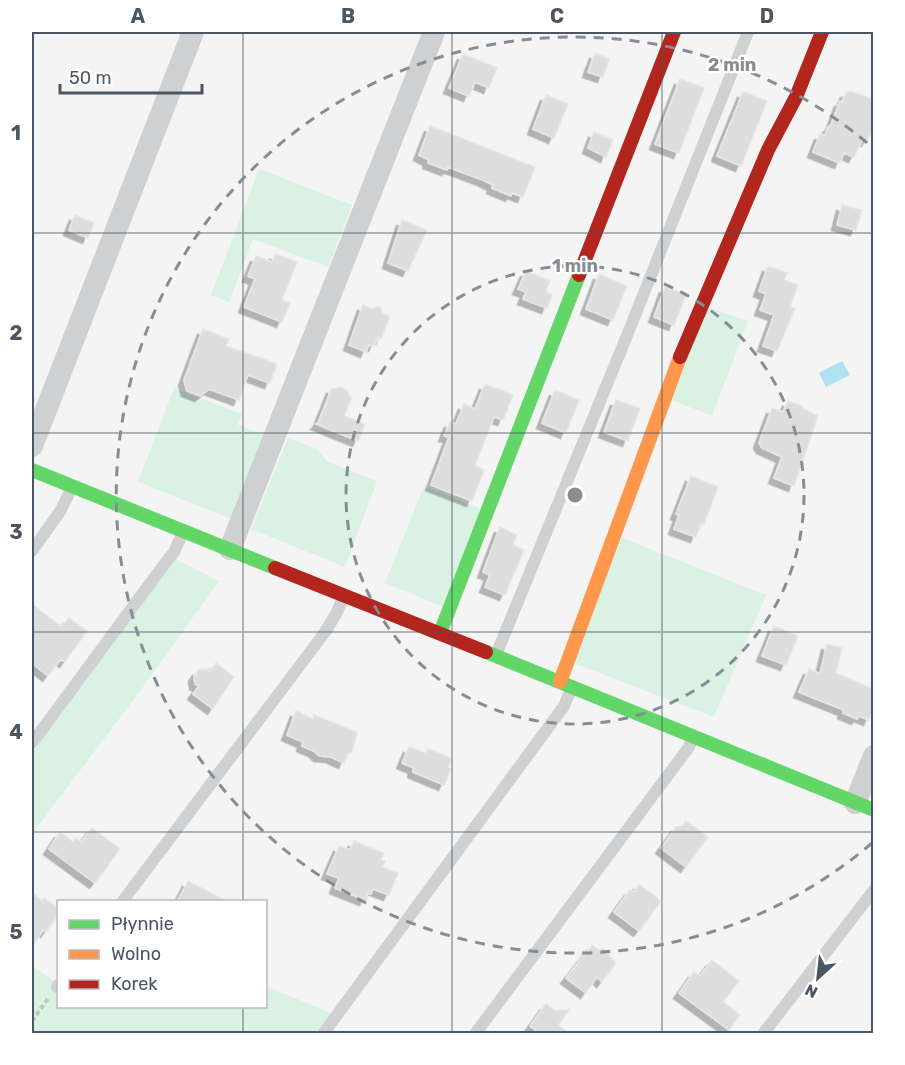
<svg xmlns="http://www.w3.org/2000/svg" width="905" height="1065" font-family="Rubik,sans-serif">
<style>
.green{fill:#d9f2e3}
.water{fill:#aee2f0}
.building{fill:#ddddde;stroke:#e5e6e7;stroke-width:1.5;filter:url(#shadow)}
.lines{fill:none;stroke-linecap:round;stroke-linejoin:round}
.path{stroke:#bcc7c4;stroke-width:4;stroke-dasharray:4.5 3;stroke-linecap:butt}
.lane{stroke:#ced0d2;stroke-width:12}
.street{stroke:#ced0d2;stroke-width:22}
.fast{stroke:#63d668;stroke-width:14}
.slow{stroke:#ff974d;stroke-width:14}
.jam{stroke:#b3261e;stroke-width:14}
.grid{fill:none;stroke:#4a5661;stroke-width:1.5;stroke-opacity:0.55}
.ring{fill:none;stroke:#868d94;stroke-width:3;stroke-dasharray:10 8}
.centre{fill:#868d94;stroke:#fff;stroke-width:3}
.ring-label{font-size:18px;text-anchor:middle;font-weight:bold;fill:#868d94;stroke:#fff;stroke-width:4.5;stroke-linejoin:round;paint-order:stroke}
.neatline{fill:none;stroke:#4a5661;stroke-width:2}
.grid-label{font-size:20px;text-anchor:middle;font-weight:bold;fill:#4a5661}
</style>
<defs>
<filter id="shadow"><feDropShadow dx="-5.5" dy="5.5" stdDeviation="0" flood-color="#0004"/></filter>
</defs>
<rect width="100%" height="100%" fill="#f4f4f4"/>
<path class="green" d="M259 169 352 205 328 267 253 239 229 302 211 295Z
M707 307 748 321 712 416 672 400Z
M174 388 242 414 238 425 267 436 234 520 138 482Z
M288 438 317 449 328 462 377 481 345 567 251 529Z
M424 486 483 510 444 607 385 583Z
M622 538 766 595 714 717 571 662Z
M174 558 219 581 137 695 32 834V753Z
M32 966 58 984V1006H266V986L331 1013 315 1033H32Z"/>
<path class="water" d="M842 361 850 375 826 387 819 373Z"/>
<path class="building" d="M595 53 609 59 603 77 588 72Z
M463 54 497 68 489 88 475 82 469 96 449 88Z
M680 79 704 88 679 153 655 144Z
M743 92 767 101 741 166 717 156Z
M846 92H853L869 98 873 102V129L867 141 863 139 854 157 844 153 840 163 813 152 820 134 825 135 828 127 831 125 840 101 842 102Z
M546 95 568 104 554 138 533 129Z
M430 126 535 167 523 197 512 193 511 196 492 188 493 185 483 180 448 167 447 170 428 163 429 160 419 155Z
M594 132 613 140 606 157 588 148Z
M842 205 862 210 856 230 837 225Z
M75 215 94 223 88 238 69 230Z
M402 220 427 230 408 271 388 263Z
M275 254 297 262 282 300 290 303 282 322 244 307 255 279 248 276 256 256 272 262Z
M768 266 787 273 784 280 798 285 790 307 795 308 777 351 763 346 774 315 760 310 766 294 759 291Z
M526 271 550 281 546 292 552 295 547 308 523 299 526 292 518 289Z
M599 274 627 286 613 320 586 309Z
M665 287 686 295 674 325 654 317Z
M363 305 372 309 380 306 383 314 390 316 381 339 378 337 374 346 369 345 366 352 349 345Z
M203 329 229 339 226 346 277 364 270 383 248 375 239 400 209 389 200 396 187 391 184 380Z
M485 384 513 395 503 420 494 417 475 466 484 470 472 501 431 485 449 437 444 436 450 422 456 424 464 404 475 409Z
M340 387 347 390 351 399 344 416 365 424 358 441 316 424 318 423 332 388 336 389Z
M555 390 579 400 566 433 542 423Z
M616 400 640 408 628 441 604 432Z
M788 401 802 406V408L818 416 794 486 774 478 782 457 762 448 759 443 772 408 783 412Z
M691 476 718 487 704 524 701 523 696 537 674 529 679 515 676 514Z
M500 527 517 535 513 545 524 550 505 595 485 587 490 575 483 572Z
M32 604 62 627 69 618 87 631 65 662 61 659 48 676 32 663Z
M774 626 798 636 786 665 762 656Z
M827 644 842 648 836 673 873 689V709L869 720 859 716 857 719 843 713 844 710 799 692 809 669 820 674Z
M216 663 234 677 213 709 193 694 199 686 195 684 194 676 198 670 206 669 210 671Z
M296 711 313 719 314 715 357 732 352 752 348 754 344 763 331 757 319 756 314 751 302 746 303 742 287 735Z
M409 747 426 753 428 749 452 758 448 767 451 769 444 785 413 772 414 768 402 763Z
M686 821 708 837 686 867 661 848 677 826 681 828Z
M92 828 120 849 95 883 49 849 60 832 73 842 76 838 81 842Z
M354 841 384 853 381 860 385 861 382 867 398 873 389 895 373 889 371 894 368 893 365 900 335 888 339 878 327 874 339 846 350 850Z
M188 881 228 902H177Z
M639 884 661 901 639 931 614 912 630 890 634 892Z
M32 893 42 900 44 898 58 908V915L46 932 43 930 32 946Z
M592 945 599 950 603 949 616 963 602 982 597 977 586 993 566 978Z
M712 960 739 981 723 1002 740 1015 729 1030 679 993 694 972 700 976Z
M546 1004 556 1011 570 1009 558 1025 570 1034H541L530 1026Z"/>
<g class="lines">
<path class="path" d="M32 1021 49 997"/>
<path class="lane" d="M32 551 61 510 72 487
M496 655 628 333 748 32
M32 743 166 562 174 552 183 532
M122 902 325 632 336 614 344 596
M57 987 58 985
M323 1034 564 706 572 687
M475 1034 689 747 693 738
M763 1034 874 890"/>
<path class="street" d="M32 446 193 32
M230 549 434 32
M855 803 874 756"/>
<path class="fast" d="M32 470 275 568
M440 633 579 275
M486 652 874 810"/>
<path class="slow" d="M560 682 680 357"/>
<path class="jam" d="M579 275 674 32
M680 357 768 150 796 97 822 32
M275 568 486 652"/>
</g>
<path class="grid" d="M243 32V902M452 32V1034M662 32V1034M32 233H874M32 433H874M32 632H874M32 832H874M243 1006V1034"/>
<g class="ring">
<circle cx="575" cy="495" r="229"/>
<path d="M872 843A458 458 0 1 1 872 147"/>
</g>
<circle cx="575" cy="495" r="9" class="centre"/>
<g class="ring-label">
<text x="732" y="71">2 min</text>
<text x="575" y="272">1 min</text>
</g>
<rect width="905" height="1065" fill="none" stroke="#ffffff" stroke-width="66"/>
<rect x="57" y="900" width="210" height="108" fill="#ffffff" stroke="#b7bbc0" stroke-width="1.5"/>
<rect x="69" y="920" width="30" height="9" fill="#63d668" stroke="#b7bbc0" stroke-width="1.5"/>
<text x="111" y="930" font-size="18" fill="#4a5661">Płynnie</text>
<rect x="69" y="950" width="30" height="9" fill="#ff974d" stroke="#b7bbc0" stroke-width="1.5"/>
<text x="111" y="960" font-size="18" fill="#4a5661">Wolno</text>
<rect x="69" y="980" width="30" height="9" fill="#b3261e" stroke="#b7bbc0" stroke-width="1.5"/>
<text x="111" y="990" font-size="18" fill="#4a5661">Korek</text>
<g transform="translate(818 978) rotate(207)" stroke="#ffffff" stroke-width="4.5" paint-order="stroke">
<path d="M0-4.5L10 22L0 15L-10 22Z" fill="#4a5661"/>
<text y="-9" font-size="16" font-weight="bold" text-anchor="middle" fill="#4a5661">N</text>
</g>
<path d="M60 84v9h142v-9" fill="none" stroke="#4a5661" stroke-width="3"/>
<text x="69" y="84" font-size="18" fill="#4a5661" stroke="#ffffff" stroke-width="4.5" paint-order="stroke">50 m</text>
<rect x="33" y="33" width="839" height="999" class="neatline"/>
<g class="grid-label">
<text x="138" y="23">A</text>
<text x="348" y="23">B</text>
<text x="557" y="23">C</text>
<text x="767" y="23">D</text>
<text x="16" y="140">1</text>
<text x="16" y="340">2</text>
<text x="16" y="539">3</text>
<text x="16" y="739">4</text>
<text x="16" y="939">5</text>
</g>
</svg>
